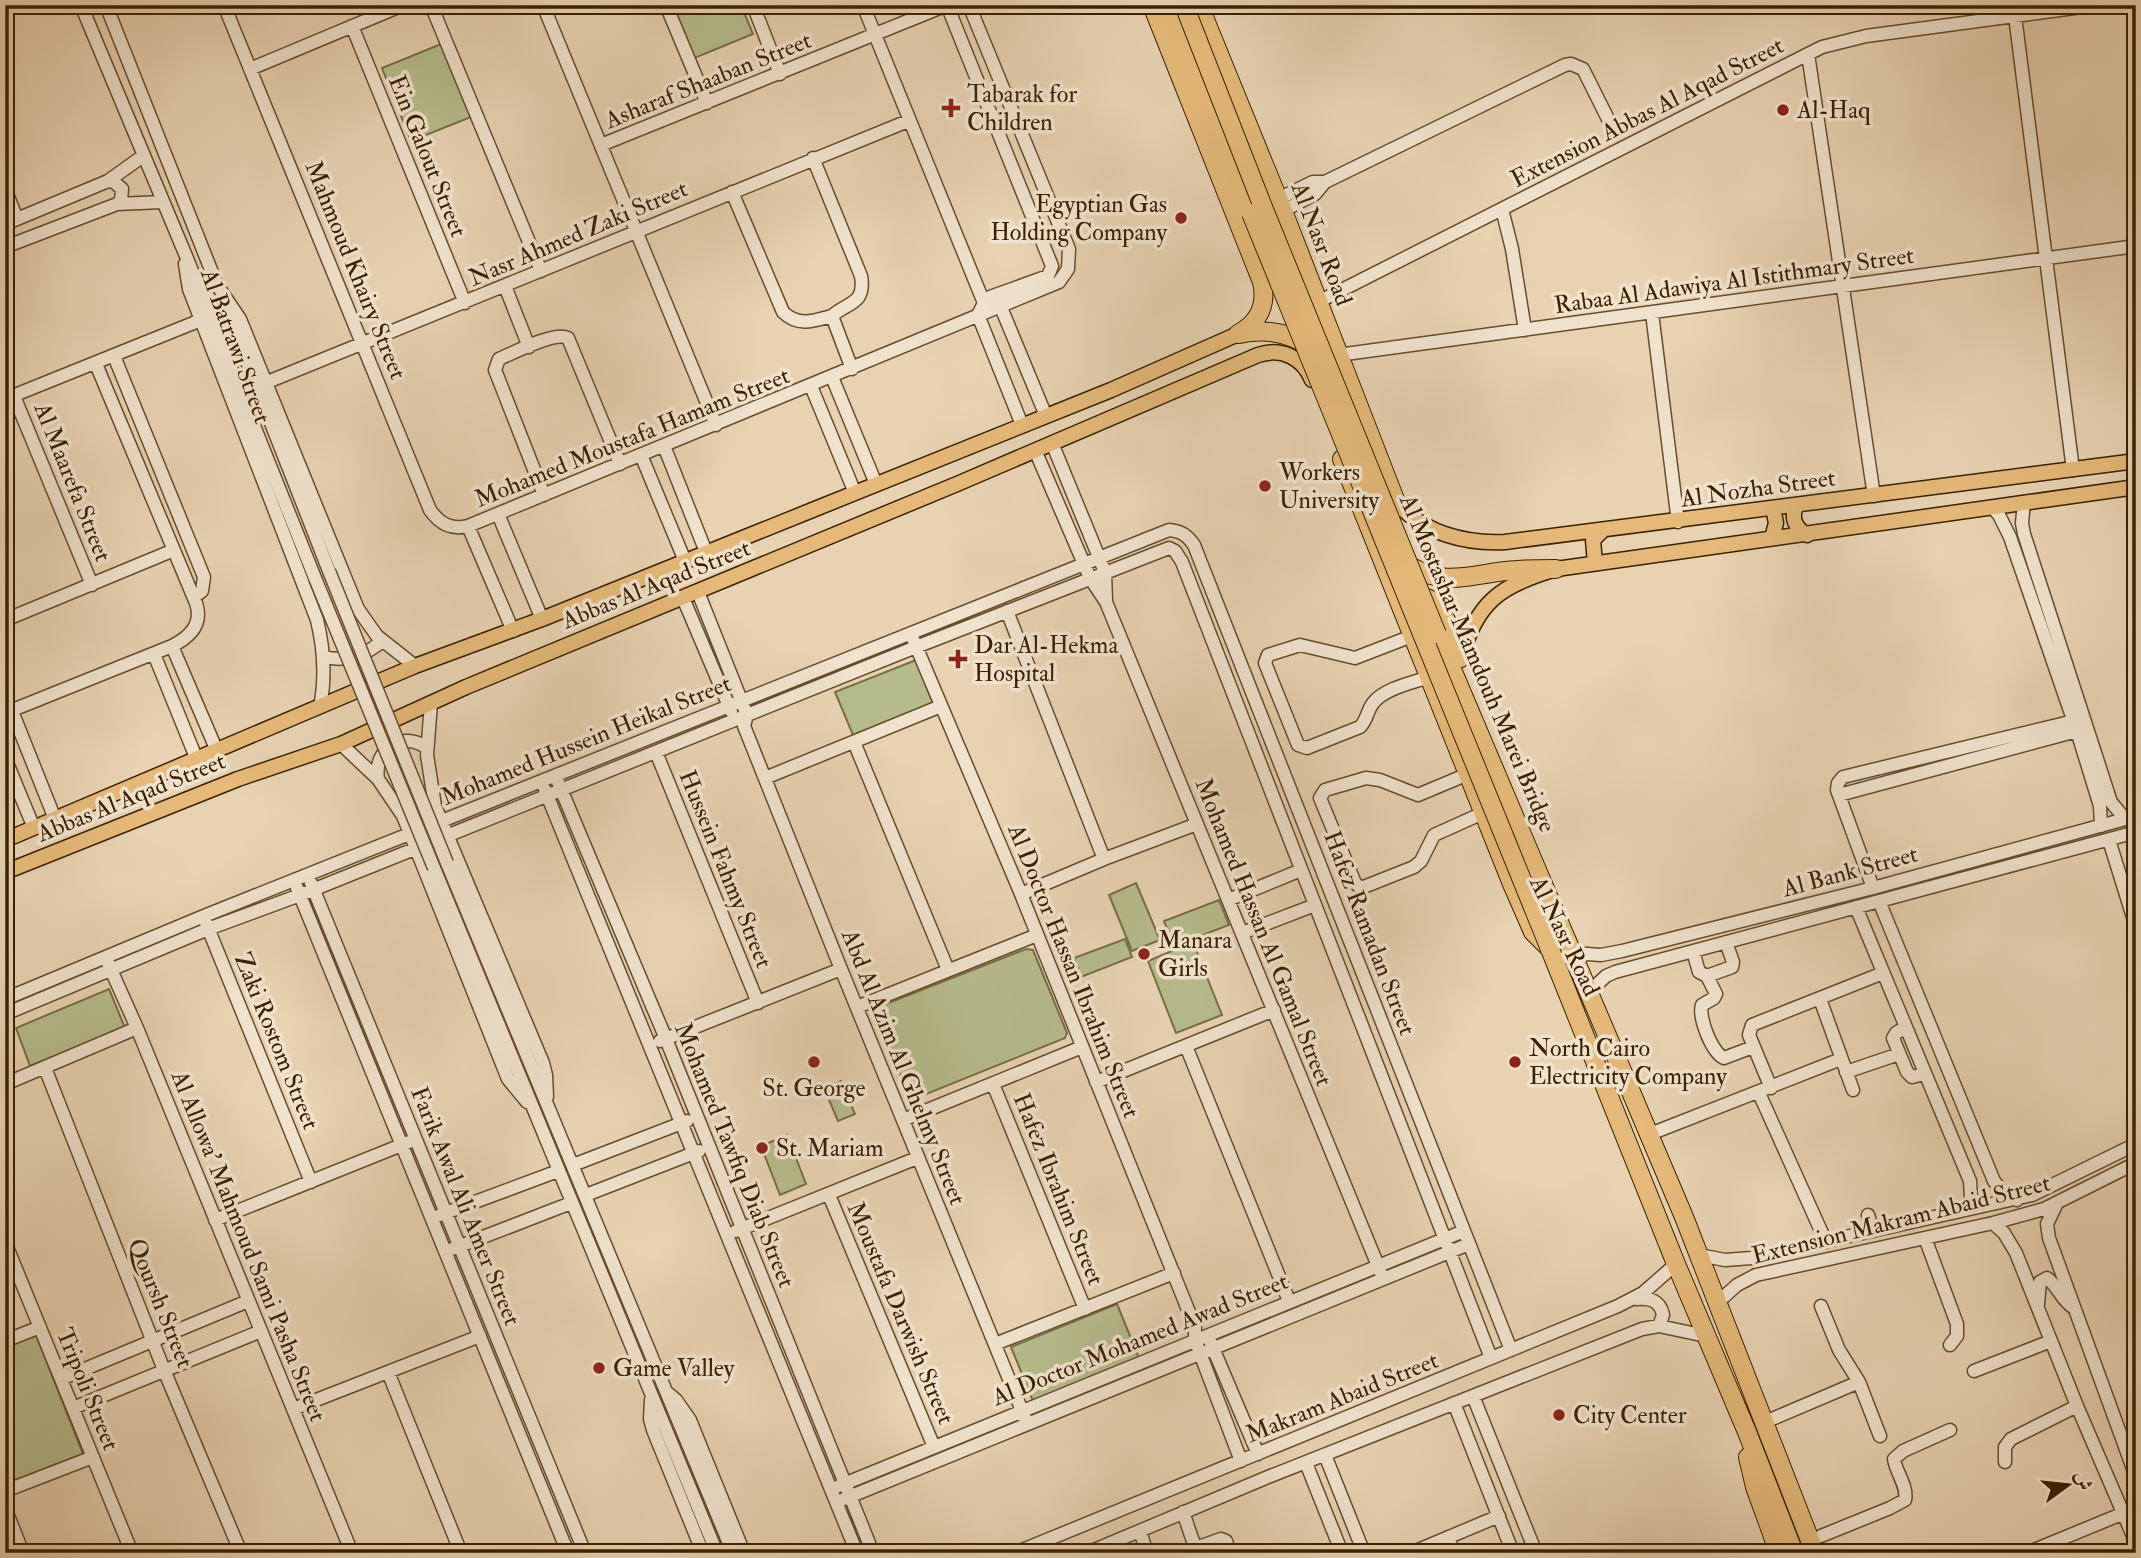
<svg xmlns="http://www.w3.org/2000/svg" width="2141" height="1558" font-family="'IM FELL Double Pica',Amiri,serif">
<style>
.green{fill:#b6bb8c;stroke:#786e46;stroke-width:2}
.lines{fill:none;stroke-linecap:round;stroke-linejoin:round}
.minor-casing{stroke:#664d2d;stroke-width:15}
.major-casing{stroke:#3b2101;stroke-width:17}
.highway-casing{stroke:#3b2101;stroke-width:20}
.minor{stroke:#f0e2cd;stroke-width:12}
.major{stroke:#e4b979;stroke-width:14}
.highway{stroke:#e4b979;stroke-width:18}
.minor-bridge-casing{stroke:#664d2d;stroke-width:15;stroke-linecap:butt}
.highway-bridge-casing{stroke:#3b2101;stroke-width:20;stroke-linecap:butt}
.minor-bridge{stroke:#f0e2cd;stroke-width:12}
.highway-bridge{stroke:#e4b979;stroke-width:18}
.poi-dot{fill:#8f2418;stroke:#f0e2cd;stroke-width:2.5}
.labels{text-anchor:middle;stroke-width:7;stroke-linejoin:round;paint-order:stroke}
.street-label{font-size:24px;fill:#3b2101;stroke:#f0e2cd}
.poi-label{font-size:24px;fill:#3b2101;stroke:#f0e2cd;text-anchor:start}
</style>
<rect width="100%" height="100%" fill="#e8d2b2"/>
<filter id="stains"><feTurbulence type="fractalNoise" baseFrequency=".00286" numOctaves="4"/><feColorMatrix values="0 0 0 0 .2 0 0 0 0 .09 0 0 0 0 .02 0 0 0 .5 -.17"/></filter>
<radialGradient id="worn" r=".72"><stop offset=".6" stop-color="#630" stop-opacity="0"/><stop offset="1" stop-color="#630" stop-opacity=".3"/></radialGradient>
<path class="green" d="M670 5H741L753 34 692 59Z
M441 44 471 117 411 141 382 68Z
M916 660 933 703 853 735 835 692Z
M1136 883 1160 940 1132 951 1109 895Z
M1219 900 1229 925 1174 946 1164 921Z
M1125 939 1132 957 1081 977 1074 958Z
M1193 942 1222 1015 1176 1033 1148 961Z
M1026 949 1033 950 1067 1033 1065 1038 914 1099 909 1096 876 1015 878 1007Z
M109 989 125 1028 30 1066 16 1028Z
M841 1081 855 1114 838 1121 824 1088Z
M787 1135 806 1184 780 1195 761 1146Z
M1117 1304 1139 1358 1033 1401 1011 1347Z
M36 1335 83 1454 5 1484V1347Z"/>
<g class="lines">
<g class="minor-casing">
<path id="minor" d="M81 5 186 256 315 578
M106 5 217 285 240 319 358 609 377 636 415 666
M224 5 430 510C440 524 451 530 468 526L1059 282 1068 269 1069 249 969 5
M431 5 541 271
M543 5 716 425
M666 5 707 103
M753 5 780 74
M863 5 986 308
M947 5 1052 266 1048 276 990 297 984 303 978 315
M2015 16 2073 470
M352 26 465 303
M1808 54 1874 496
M250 69 403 5
M601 145 947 5
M813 158 861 276C866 305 847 302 832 316L852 369
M108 181 114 182 122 189 121 200 117 204
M5 189 17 219
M732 192 783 312C798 327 814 321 832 316
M1278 199 1313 182H1325
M1502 209 1512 249 1525 330
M1283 211 1315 194 1325 182 1565 65 1571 64 1583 69 1613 129
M5 224 108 181 143 156
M5 247 117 204 162 202
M185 264 189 289 317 620C324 649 326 677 320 707
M505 286 529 347
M995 302 1000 305 1046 416
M1318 302 1822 47 1866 36 2097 5
M226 308 329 571
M1652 313 1678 522
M978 315 1022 425
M1338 355 2136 246
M114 356 204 577 202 591 194 597
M832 377 876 484
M265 383 908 121
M811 386 855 493
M14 396 92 585
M5 399 201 320
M1052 443 1105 572 1106 601
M664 446 706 552
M1035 450 1090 578 1106 602 1383 1278
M641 455 685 561
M544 495 495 370 499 359C513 353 555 331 568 338L620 464
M2024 502 2022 523 2024 534 2111 802 2125 819
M1992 507 1999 515 2010 537 2077 731 2100 806 2101 826
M498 514 542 619
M468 526 513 631
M698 592 747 715 744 726 841 969 1027 1423
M683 598 731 711
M1007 611 1104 859
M5 620 174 550
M1412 636 1355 658 1300 645 1268 655 1265 663 1298 745 1307 748 1360 727C1367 720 1367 711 1373 703 1385 688 1412 683 1429 677
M913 639 1021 894 1195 1327V1340L1241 1461
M172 646 217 751
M154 654 197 760
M324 657C347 662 365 656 382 641
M431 703 427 755 435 806 543 1063 546 1075 547 1097
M12 711 55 819
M5 713 172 646C190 637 203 624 196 603L96 364
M854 742 948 970
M341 744 378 779 403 816 508 1079 527 1102
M656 752 758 1003
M5 758 34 828
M1468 774 1418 795 1380 780 1366 778 1325 790 1320 798 1355 883 1361 888 1414 867 1421 861 1434 835 1483 813
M765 778 941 706
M378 779C373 749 403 730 427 748
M558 782 666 1039 873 1553
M545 790 857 1553
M1839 795 2077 731
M2109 840 2136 927
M447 863 733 1553
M434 868 717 1553
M311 883 585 1553
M297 888 568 1553
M1873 888 1837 790 1838 783 1843 777 2074 721
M1021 894 1104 859 1197 824
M1228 900 1301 870
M1879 901 1994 1181 2002 1191 2017 1200
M1856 907 1970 1181 1971 1198 1965 1210
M206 923 311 1182
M1242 933 1315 905
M1693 951 1699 972 1707 976 1732 967 1733 962 1726 942
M1573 953 1601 955 1622 951 1873 888 2136 816
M108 963 137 1028 352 1553
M1707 976 1716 994 1714 998 1702 1005C1698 1017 1712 1053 1724 1058L1753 1047
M1589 992 1606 976 1615 972 2136 832
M5 999 204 916 1169 530C1181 531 1187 535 1194 545L1511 1350
M1820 999 1853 1090
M857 1007 1037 935
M5 1014 208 929 300 895 916 647 1169 548 1175 551 1182 562 1491 1358
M1906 1027 1896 1033 1893 1038 1907 1072 1912 1077 1925 1074
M660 1041 841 969
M1186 1046 1289 1301
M45 1068 164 1370 241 1553
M1846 1072 1899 1054
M1096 1082 1274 1010
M5 1084 137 1028
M993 1084 1085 1309
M1771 1088 1749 1035 1752 1025 1883 973
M1759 1093 1826 1242
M903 1120 1082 1047
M1650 1134 1841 1059
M573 1165 687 1121
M586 1195 699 1151
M829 1195 934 1447
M2056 1205 2047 1224 2049 1238 2136 1477
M440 1215 558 1171
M1868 1215 1873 1231
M215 1220 409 1142
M1993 1223 2004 1233 2016 1253 2077 1406 2136 1543
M736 1231 917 1158
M1925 1238 1957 1324V1336L1950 1345
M5 1242 132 1553
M452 1249 571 1203
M1699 1255 1725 1260 1752 1258 2032 1195 2136 1144
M1636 1299C1650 1298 1660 1300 1663 1315L1659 1326
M1718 1302 1737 1285 1756 1275 1993 1223 2044 1209 2136 1163
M2038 1304 2040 1282 2047 1278C2058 1286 2061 1300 2074 1308
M1821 1306 1839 1350 1859 1382 1880 1436
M5 1341 40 1327
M1210 1341 1258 1454
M995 1344 1174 1273
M1974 1371 2051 1341
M388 1372 461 1553
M61 1379 248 1301
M669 1394 676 1400 690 1420 744 1553
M1473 1396 1536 1553
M651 1400 650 1419 653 1430 703 1553
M1454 1403 1513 1553
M73 1408 261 1331
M293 1409 480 1336
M1765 1422 1859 1382
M1325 1455 1364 1553
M2005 1462V1447L2011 1439 2077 1406
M1306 1463 1342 1553
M839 1486 1464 1231
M5 1491 93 1457
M844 1499 1469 1244
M5 1508 23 1553
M1183 1512 1197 1553
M1140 1531 1147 1553
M1821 1536 1890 1508 1905 1500C1908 1486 1896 1473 1894 1459L1903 1451 1950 1430
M1448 1537 1454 1553
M1196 1548 1221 1539 1226 1541 1230 1553
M1015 1553 1618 1306 1643 1293 1676 1264
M1087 1553 1268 1477 1642 1329 1659 1326 1706 1336
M1411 1553 1499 1516
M2027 1553 2124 1513"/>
</g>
<g class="major-casing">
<path id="major" d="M1396 502C1423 533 1465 544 1505 542L2136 461
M1797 505C1790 517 1795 528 1807 535
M1772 538 1776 523 1773 508
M1595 563 1593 540 1602 531
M1461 659C1476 602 1501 585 1556 569L2136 487
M5 840 415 666 542 619 810 511 1111 390 1238 334
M5 872 238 779 341 744 466 687 957 484 1258 355C1282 347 1303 358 1312 380"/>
</g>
<g class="highway-casing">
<path id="highway" d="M1152 5 1262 282C1267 304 1259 323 1238 334
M1165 5 1251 213
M1199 5 1283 211 1396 502C1393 512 1390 517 1379 520
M1239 334C1265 328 1290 333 1312 348
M1342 459 1512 884 1533 932 1550 949 1676 1264 1747 1432 1794 1553
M1400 560C1441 588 1463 576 1506 571 1523 569 1540 569 1556 569
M1412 601C1439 582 1454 641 1461 658
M1437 634 1684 1217 1815 1553
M1748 1457 1755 1487 1779 1553"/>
</g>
<use href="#minor" class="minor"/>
<use href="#major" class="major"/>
<use href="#highway" class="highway"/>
<g class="minor-bridge-casing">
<path id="minor-bridge" d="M329 571 447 863
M315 578 434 868"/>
</g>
<g class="highway-bridge-casing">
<path id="highway-bridge" d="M1184 5 1263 207 1437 634
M1251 213 1550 949"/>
</g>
<use href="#minor-bridge" class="minor-bridge"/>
<use href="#highway-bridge" class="highway-bridge"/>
</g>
<g class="poi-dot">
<path d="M947.5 97.5h7v7h7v7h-7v7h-7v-7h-7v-7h7z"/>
<circle cx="1783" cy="110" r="7"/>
<circle cx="1181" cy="218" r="7"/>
<circle cx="1265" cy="486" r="7"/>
<path d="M954.5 648.5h7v7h7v7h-7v7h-7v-7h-7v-7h7z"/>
<circle cx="1144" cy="954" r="7"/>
<circle cx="814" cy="1062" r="7"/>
<circle cx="1515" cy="1062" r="7"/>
<circle cx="762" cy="1148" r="7"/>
<circle cx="599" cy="1368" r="7"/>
<circle cx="1559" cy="1415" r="7"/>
</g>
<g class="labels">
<g class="street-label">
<text transform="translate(708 80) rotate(-22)" y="8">Asharaf Shaaban Street</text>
<text transform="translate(1647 112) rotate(-27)" y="8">Extension Abbas Al Aqad Street</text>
<text transform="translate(428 156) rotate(68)" y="8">Ein Galout Street</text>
<text transform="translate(578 233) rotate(-23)" y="8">Nasr Ahmed Zaki Street</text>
<text transform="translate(1322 244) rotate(69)" y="8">Al Nasr Road</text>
<text transform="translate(356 270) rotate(68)" y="8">Mahmoud Khairy Street</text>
<text transform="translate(1734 280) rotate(-8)" y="8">Rabaa Al Adawiya Al Istithmary Street</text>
<text transform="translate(236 346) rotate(70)" y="8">Al Batrawi Street</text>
<text transform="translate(632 437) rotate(-22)" y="8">Mohamed Moustafa Hamam Street</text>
<text transform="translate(73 482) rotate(68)" y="8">Al Maarefa Street</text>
<text transform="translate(1758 488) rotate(-8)" y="8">Al Nozha Street</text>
<text transform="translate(656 584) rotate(-22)" y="8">Abbas Al Aqad Street</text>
<text transform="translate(1478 663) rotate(67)" y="8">Al Mostashar Mamdouh Marei Bridge</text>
<text transform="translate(586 740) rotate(-22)" y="8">Mohamed Hussein Heikal Street</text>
<text transform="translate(131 797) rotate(-22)" y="8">Abbas Al Aqad Street</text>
<text transform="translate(726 869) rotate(68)" y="8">Hussein Fahmy Street</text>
<text transform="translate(1850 871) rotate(-15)" y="8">Al Bank Street</text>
<text transform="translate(1264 932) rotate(68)" y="8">Mohamed Hassan Al Gamal Street</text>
<text transform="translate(1370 933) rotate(69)" y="8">Hafez Ramadan Street</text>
<text transform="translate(1565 936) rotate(64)" y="8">Al Nasr Road</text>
<text transform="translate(1074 971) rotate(68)" y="8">Al Doctor Hassan Ibrahim Street</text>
<text transform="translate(277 1041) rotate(68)" y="8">Zaki Rostom Street</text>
<text transform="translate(904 1067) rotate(68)" y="8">Abd Al Azim Al Ghelmy Street</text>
<text transform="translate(735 1155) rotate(68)" y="8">Mohamed Tawfiq Diab Street</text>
<text transform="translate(1059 1189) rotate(68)" y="8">Hafez Ibrahim Street</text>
<text transform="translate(466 1206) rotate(68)" y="8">Farik Awal Ali Amer Street</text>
<text transform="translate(1901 1219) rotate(-14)" y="8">Extension Makram Abaid Street</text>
<text transform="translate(249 1246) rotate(68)" y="8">Al Allowa' Mahmoud Sami Pasha Street</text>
<text transform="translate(161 1303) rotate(68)" y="8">Qoursh Street</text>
<text transform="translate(901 1313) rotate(67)" y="8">Moustafa Darwish Street</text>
<text transform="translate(1140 1339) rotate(-22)" y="8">Al Doctor Mohamed Awad Street</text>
<text transform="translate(88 1389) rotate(68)" y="8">Tripoli Street</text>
<text transform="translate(1342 1397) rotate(-22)" y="8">Makram Abaid Street</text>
</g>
<g class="poi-label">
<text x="967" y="102">Tabarak for<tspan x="967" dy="28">Children</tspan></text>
<text x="1797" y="118">Al-Haq</text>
<text x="1167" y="212" text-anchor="end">Egyptian Gas<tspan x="1167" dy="28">Holding Company</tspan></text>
<text x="1279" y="480">Workers<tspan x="1279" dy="28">University</tspan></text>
<text x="974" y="653">Dar Al-Hekma<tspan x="974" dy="28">Hospital</tspan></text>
<text x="1158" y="948">Manara<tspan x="1158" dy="28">Girls</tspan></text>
<text x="1529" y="1056">North Cairo<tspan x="1529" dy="28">Electricity Company</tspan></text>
<text x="814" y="1096" text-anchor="middle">St. George</text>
<text x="776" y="1156">St. Mariam</text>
<text x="613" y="1376">Game Valley</text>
<text x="1573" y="1423">City Center</text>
</g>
</g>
<rect width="2141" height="1558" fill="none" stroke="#e8d2b2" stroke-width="28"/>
<rect x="7" y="7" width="2127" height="1544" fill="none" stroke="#3b2101" stroke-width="3.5"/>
<rect x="14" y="14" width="2113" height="1530" fill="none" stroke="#3b2101" stroke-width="2"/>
<g transform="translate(2068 1485) rotate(75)" stroke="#f0e2cd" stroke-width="5" paint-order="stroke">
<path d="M0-5L12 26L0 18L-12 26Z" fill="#3b2101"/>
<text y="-10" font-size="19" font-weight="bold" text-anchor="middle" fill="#3b2101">ش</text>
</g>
<rect width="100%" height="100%" filter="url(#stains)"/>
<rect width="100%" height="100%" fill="url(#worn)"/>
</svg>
